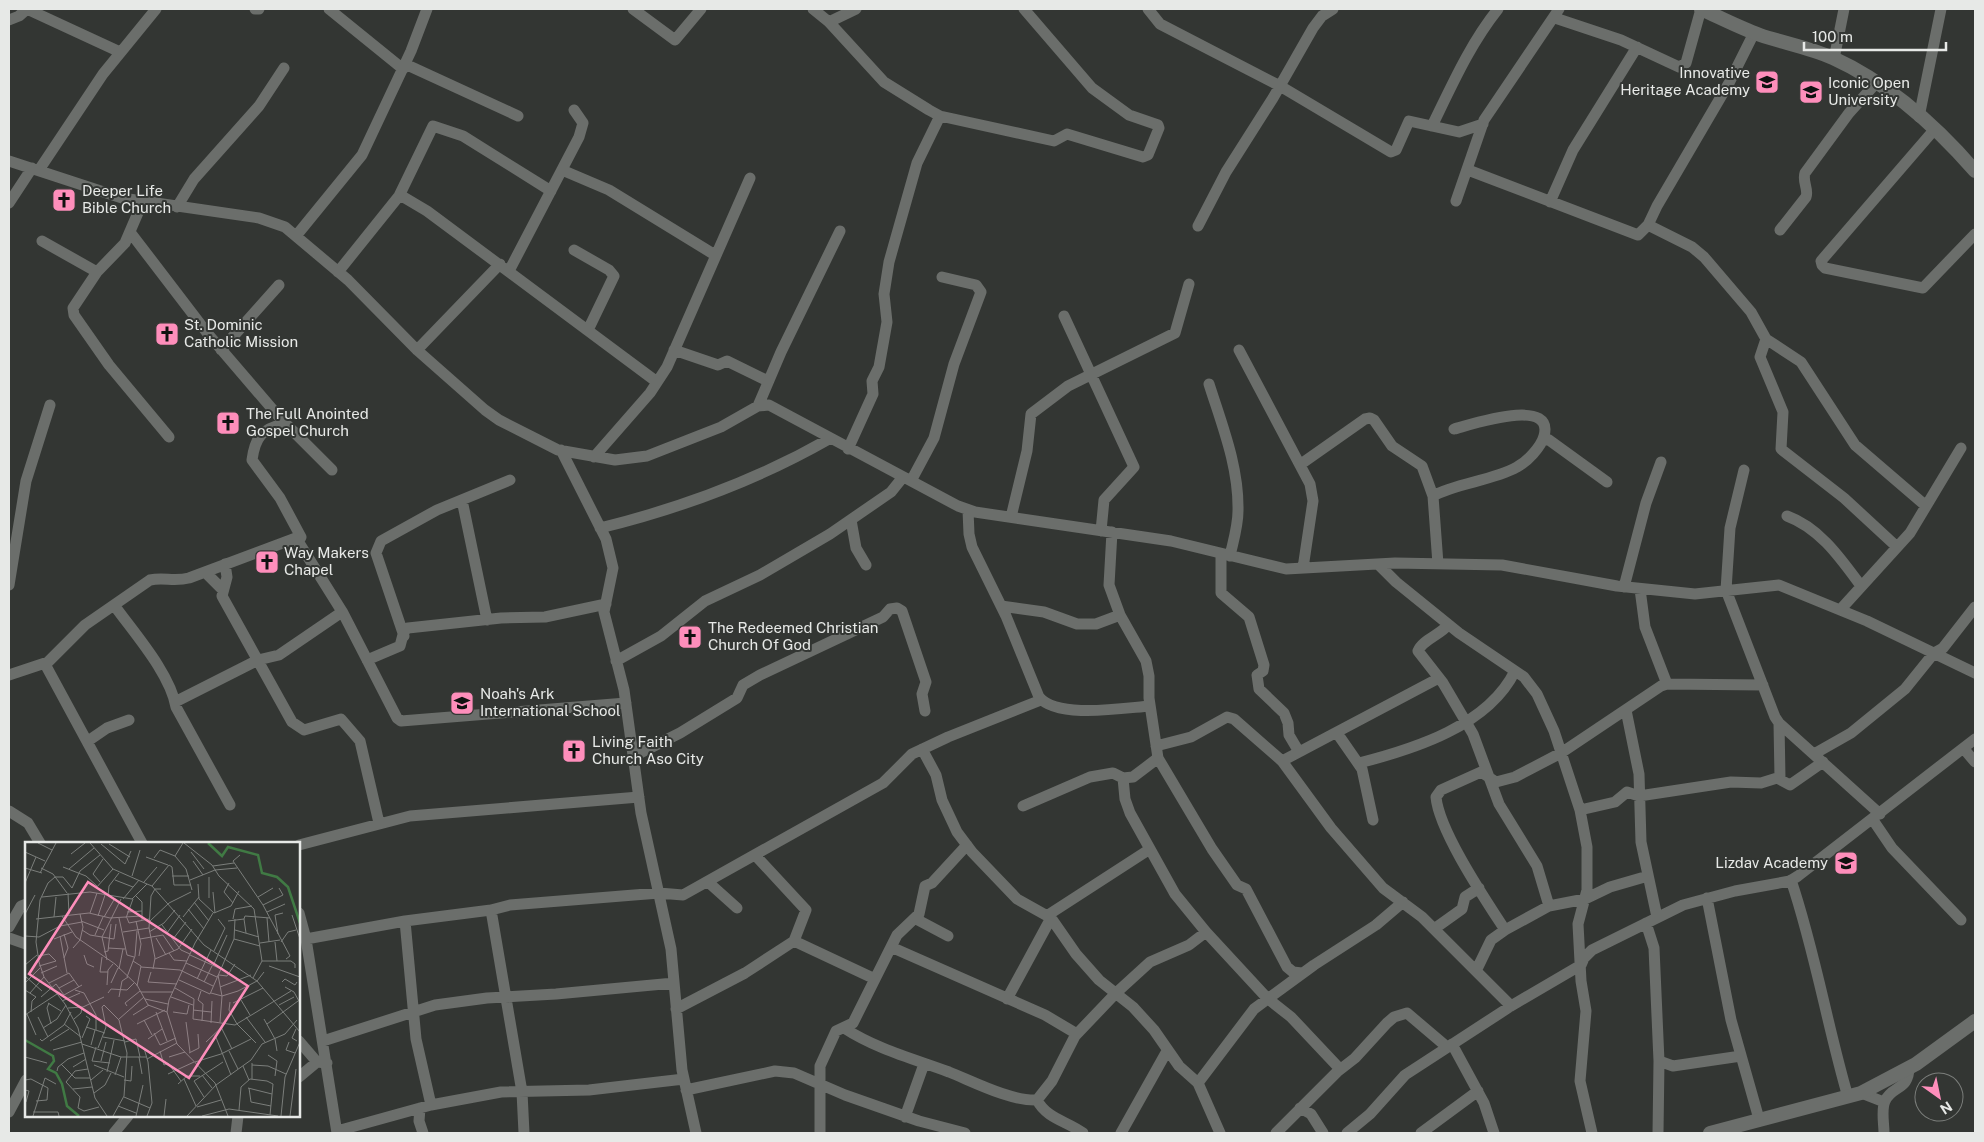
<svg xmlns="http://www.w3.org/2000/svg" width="1984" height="1142" font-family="'Public Sans',sans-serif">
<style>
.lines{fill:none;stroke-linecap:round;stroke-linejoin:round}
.minor{stroke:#6b6e6b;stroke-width:11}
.tertiary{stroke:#6b6e6b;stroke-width:14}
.labels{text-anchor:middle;stroke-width:4;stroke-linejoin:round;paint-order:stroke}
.poi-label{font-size:15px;fill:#e7e9e7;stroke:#333633;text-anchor:start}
.inset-river{fill:none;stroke:#407a44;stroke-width:2.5}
.inset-road{fill:none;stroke:#7b7e7b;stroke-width:1}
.view{fill:#fe8ebb;fill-opacity:0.15;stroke:#fe8ebb;stroke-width:2.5}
.inset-edge{fill:none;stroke:#e7e9e7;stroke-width:2.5}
</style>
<rect width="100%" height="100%" fill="#333633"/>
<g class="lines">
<path class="minor" d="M27 9 120 52
M255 9H259
M329 9 403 69
M633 9 675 40 701 9
M813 9 829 22 884 82 929 110 940 116 1054 141 1067 134 1143 157 1148 155 1159 128 1158 125 1129 115 1092 88 1024 9
M1148 9 1160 24 1280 86 1391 152 1396 150 1409 121 1459 132 1483 124
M1555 18 1621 40 1679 67 1686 63 1701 9
M9 20 19 16 27 9
M829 22 856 9
M1834 59 1844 9
M405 64 518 116
M1919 117 1941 9
M1432 126C1452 85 1470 44 1498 9
M1934 130 1821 261 1822 265 1825 268 1923 288 1975 234
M9 161 122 198 259 218 285 227 348 280 417 350 485 410 499 420 558 450 615 460 647 456 721 427 758 406 769 405 958 506 975 512 1171 541 1286 569 1395 563 1502 565 1617 586 1695 594 1779 585 1867 621 1975 673
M39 170 103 74 156 9
M562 170 609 190 715 255
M1468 170 1638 235 1648 225 1657 206 1729 83 1754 33
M400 195 427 211 657 382
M143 201 125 243 97 272 73 308 74 315 109 365 169 437
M1456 201 1484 120 1559 9
M1550 202 1573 150 1637 47
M9 203 32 168
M177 207 194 179 259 106 284 68
M1648 225 1692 247 1704 257 1751 312 1766 339 1801 362 1855 445 1926 506
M1198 226 1226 172 1273 98 1313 28 1322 16 1333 9
M1780 230 1806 197C1809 189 1802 182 1805 173L1849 113 1877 82
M130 232 208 334 280 418 332 470
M296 236 362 155 411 51 427 9
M42 241 97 272
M574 250 609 270 614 276 588 330
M509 271 579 137 583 123 574 110
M338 272 399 196 433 126 463 136 551 191
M1064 316 1134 467 1104 500 1101 531
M1766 339 1760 357 1783 412 1781 449 1844 498 1897 547
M221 350 279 285
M417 350 500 264
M674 350 718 365 727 361 768 381
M1239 350 1310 484 1313 501 1303 568
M1209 384C1222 425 1239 467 1238 511 1238 526 1233 542 1230 556
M758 406 781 352 840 231
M285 423C262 429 255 437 252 460L280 498 301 537 299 541
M1544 439 1549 440 1607 482
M848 449 873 394 872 381 879 367 887 322 884 294 889 262 917 163 940 116
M561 450 606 539 613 568 604 612 624 690 641 813 671 949 682 1070 696 1133
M594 457 650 393 667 367 750 178
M1301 464 1365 419 1370 418 1374 420 1392 446 1422 466 1433 496 1438 564
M1744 470 1730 528 1726 590 1775 717 1779 723 1880 814
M911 481 934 438 954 364 981 292 976 285 942 277
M1433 496C1456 483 1492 481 1517 467 1527 462 1541 447 1544 436 1555 396 1470 425 1454 429
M462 500 487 620
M968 510 969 534 972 547 1006 616 1039 697C1057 719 1123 708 1150 706
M1787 516C1820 528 1841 559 1861 586
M1011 517 1027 451 1031 414 1068 386 1175 333 1189 284
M851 520 856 548 866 565
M600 528C678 509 759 479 829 439
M1112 532 1109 585 1120 615 1146 661 1149 676V698L1158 758 1212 849 1237 885 1246 889 1287 967 1293 972 1302 973
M1221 554V593L1249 617 1264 665 1263 671 1257 675 1259 689 1284 713 1288 723 1289 735 1299 752
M225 564 227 577 222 596 292 722 304 730 341 719 360 741 379 823
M1378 564 1396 582 1459 633 1524 677 1537 694 1554 731 1580 810 1587 847V890L1578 924 1581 981 1586 1011 1580 1081 1592 1133
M205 572 223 590
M9 585 26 481 50 405
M1624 587 1646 503 1661 462
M1640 589 1645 627 1667 684
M114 605C134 633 170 673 176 707L230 805
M1001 606 1044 612 1077 624H1096L1120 615
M1840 610 1910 533 1961 448
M1448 625C1440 635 1422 640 1418 651L1443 683 1473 734 1499 804 1537 866 1549 906
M404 636 376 553 381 541 437 510 510 480
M367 660 400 646 404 631 408 628 501 618 545 617 606 604
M616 661 661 636 705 601 760 575 830 534 891 492 903 477
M45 664 142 843
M9 675 48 662 85 625 150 580C164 577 174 582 189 578L296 538 343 613 397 718 401 721 626 703
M175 702 258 660 279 655 342 612
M1626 710 1639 774 1641 842 1657 917
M1779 723 1780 778
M1337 733 1362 769 1373 820
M88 741 107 728 129 720
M1156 746 1191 737 1227 717 1234 719 1282 761 1331 828 1383 888 1422 917 1511 1006
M922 749 936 775 942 800 957 832 972 852 1017 899 1051 918 1076 954 1099 980 1133 1007 1154 1030 1179 1066 1198 1083 1220 1133
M1964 749 1975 762
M1814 754 1851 733 1905 689 1934 653 1943 648 1975 607
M634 756 680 733 737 698 743 685 760 675 883 617 890 609 897 608 902 611 926 682 922 694 925 711
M1282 761 1439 678
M1359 763C1414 749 1488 726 1515 671
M1123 778 1125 799 1130 813 1175 894 1206 932 1267 998 1291 1017 1340 1069
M1023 806 1090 777 1113 773 1123 778 1133 777 1158 758
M1580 810 1615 802 1627 792 1639 796 1731 782 1761 783 1777 778 1790 785 1823 762
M9 811 28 823 40 843
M1873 820 1892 848 1961 920
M299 845 410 816 639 797
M756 856 806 910 794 941
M1791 880C1815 951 1827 1025 1848 1097
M708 882 737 908
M1707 898 1731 1020 1759 1119
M491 910 522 1092 524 1133
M299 913 306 939 337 1133
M1048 915 1150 849
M916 919 948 936
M405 921 416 1039 431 1105
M1646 923 1654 948 1659 1061 1658 1133
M9 927 21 906 26 904
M1434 929 1462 909 1465 897 1479 888
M1505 930C1485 899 1439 831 1436 797L1441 790 1481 772 1496 782 1515 777 1561 753 1661 686 1667 684 1763 685
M9 938 26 944
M306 939 405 921 491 910 510 905 659 893 683 895 883 783 912 754 948 737 1041 700
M891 947 1045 1015 1077 1034
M1476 971 1491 940 1505 930 1549 906 1585 899 1610 887 1648 876
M1007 999 1051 918
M676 1009 745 973 794 941 875 979
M844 1028C876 1049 914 1059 949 1072 974 1082 1010 1101 1037 1100L1052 1081 1075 1036 1116 993 1150 962 1189 945 1206 932
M299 1041 317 1062 327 1063
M323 1041 435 1005 487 998 556 994 674 983
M1452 1044 1484 1103 1494 1133
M1659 1061 1673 1066 1741 1056
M299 1077 317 1062
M1198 1083 1254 1009 1314 965 1376 925 1403 902
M686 1090 775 1071 794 1073 845 1095 919 1121 965 1133
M1861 1093 1884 1102
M1037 1100C1047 1119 1067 1121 1083 1133
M420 1108 419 1121 423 1133
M1300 1108 1311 1114 1323 1133
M9 1112 26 1080
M905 1117 924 1064
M337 1131 431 1105 501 1092 589 1090 684 1079
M114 1133 128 1116
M236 1133 238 1116
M820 1133V1066L836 1031 853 1023 897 935 919 914 925 886 932 883 967 845
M1121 1133 1167 1051
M1276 1133 1337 1072 1355 1058 1387 1023 1394 1017 1407 1013 1447 1047
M1347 1133 1370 1114 1405 1075 1511 1006 1581 965 1584 958 1592 950 1683 905 1735 891 1790 881 1798 876 1975 739
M1421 1133 1478 1091
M1884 1133C1884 1124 1881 1109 1885 1101 1892 1085 1909 1091 1909 1067"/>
<path class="tertiary" d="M1701 9C1721 18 1740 28 1760 35 1784 43 1810 48 1833 58 1888 83 1936 126 1975 171
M1710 1133 1861 1093 1916 1064 1975 1021"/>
</g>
<defs>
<g id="school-square" transform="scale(1.25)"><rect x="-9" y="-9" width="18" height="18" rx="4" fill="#fe8ebb" stroke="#333633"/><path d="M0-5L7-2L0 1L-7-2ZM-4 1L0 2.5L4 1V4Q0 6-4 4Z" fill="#111"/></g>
<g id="university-square" transform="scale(1.25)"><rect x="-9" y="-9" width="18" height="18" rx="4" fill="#fe8ebb" stroke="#333633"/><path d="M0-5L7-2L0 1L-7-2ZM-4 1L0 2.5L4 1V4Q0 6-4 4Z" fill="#111"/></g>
<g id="church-square" transform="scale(1.25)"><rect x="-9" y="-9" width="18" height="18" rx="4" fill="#fe8ebb" stroke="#333633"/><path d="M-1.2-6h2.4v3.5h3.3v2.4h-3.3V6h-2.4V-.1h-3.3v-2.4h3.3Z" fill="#111"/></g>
</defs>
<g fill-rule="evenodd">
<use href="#school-square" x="1767" y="82"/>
<use href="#university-square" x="1811" y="92"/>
<use href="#church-square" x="64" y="200"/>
<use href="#church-square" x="167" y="334"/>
<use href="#church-square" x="228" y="423"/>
<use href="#church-square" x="267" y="562"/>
<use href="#church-square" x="690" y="637"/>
<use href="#school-square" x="462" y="703"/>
<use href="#church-square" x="574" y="751"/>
<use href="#school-square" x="1846" y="863"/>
</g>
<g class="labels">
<g class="poi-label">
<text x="1750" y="78" text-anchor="end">Innovative<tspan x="1750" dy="17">Heritage Academy</tspan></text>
<text x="1828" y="88">Iconic Open<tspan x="1828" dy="17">University</tspan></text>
<text x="82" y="196">Deeper Life<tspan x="82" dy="17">Bible Church</tspan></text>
<text x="184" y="330">St. Dominic<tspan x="184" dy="17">Catholic Mission</tspan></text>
<text x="246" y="419">The Full Anointed<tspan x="246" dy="17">Gospel Church</tspan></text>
<text x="284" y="558">Way Makers<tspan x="284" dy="17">Chapel</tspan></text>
<text x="708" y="633">The Redeemed Christian<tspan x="708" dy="17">Church Of God</tspan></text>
<text x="480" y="699">Noah's Ark<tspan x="480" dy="17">International School</tspan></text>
<text x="592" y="747">Living Faith<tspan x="592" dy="17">Church Aso City</tspan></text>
<text x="1828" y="868" text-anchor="end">Lizdav Academy</text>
</g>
</g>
<g transform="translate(25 842)">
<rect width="275" height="275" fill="#333633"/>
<path class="inset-river" d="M183 1 197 14 203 5 233 13 237 31 252 35 263 45 275 81M0 198 28 214 29 219 23 227 31 231 37 242 42 264 54 274"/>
<path class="inset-road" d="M13 1 27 8M65 1 88 27 122 42M159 1 187 23 194 34 229 67 237 119 228 136M76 2 100 22 106 9M84 2 105 15M0 10 20 19M166 10 179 27M46 12 60 1M215 13 208 19 238 63 265 114 261 117M150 14 158 1M121 15 143 23M129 16 135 8 150 14 161 27 167 48M168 19 178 33M188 24 209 21M38 25 61 34 72 44M0 26 17 31M16 26 28 32 42 51M44 27 69 6M15 31 31 1M107 34 115 8M147 34H164M184 35V56M90 38 108 45M165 38 190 28 212 26M75 40 68 32 78 17M119 40 132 25M0 41 11 15M204 41 199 50 208 61M173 42 174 57 189 71 206 64 214 49M127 44 144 23 147 25 149 43H166M47 46 38 35H30L23 41 15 58 11 100 14 120 19 135 40 162 53 186 70 256 82 274M47 46 55 29 75 13M71 46 88 27M188 50 190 71M43 51 44 72M83 54 84 44 94 31M111 54 117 60V78M17 55 65 50 107 57 122 42 127 44 179 103 232 139 275 190M233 55 248 46M98 57 114 38M169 60 184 79M238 63 258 53 254 46M163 67 179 87M102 70 117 69M242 70 260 62M65 71 72 51M0 72 10 53M267 73 275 97M37 74 51 95 90 122 112 143 123 163 142 170 152 202 190 241 203 274M73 74 80 53M29 75 31 55M79 75 90 56M158 75 174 55M94 76 102 113 109 115M101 76 108 57M102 76 104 81 124 77M242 76 244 100M11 77 64 71 85 76 116 74M208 77 210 67 227 64M219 77 220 74 245 76M56 79 79 88M111 79 116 102 114 114M125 79 144 61 166 50M203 79 219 77 221 91M137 83 156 108 165 112M57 88 65 93 89 97 91 82M210 88 234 95M98 90 124 86M124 90 139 81 150 68M142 91 155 73M39 92 43 106 39 116M253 92 250 73 258 71M70 93 78 75M0 94 14 95 35 84 57 80M35 94 42 131M131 96 141 113M29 97 47 90M115 97 138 93 149 109M148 97 161 80M209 97 235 104M250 100 252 119M256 100 263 90 271 88M235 101 255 98M48 106 55 98 58 85 55 72M83 106 100 107M189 109 200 86 193 77M79 110 83 109 86 82M144 111 149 118 162 119M59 113 62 122 69 125M165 113 196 127M13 114 24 112 31 119 14 124M77 115 75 130H83M130 117 153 107 167 87M82 118 77 95 96 57M108 119 116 124 112 144M237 119H266L270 122V126M161 121 192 135M0 123 12 113M188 124 202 93M244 124 275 135M116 125 155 128 188 144M94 127 98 107M128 127 130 116 124 86 126 54 130 47H136M126 130 123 140 152 142M16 131 32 124M193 133 197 154 195 180M194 133 202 134 210 122M0 134 17 149M102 135 110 114 112 89M172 137 186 108M154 138 185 152 209 97 210 77M179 140 187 124M257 140 260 137 270 143 272 140M0 141 15 126M24 141 44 131 54 145M86 141 93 126M82 143 83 128 88 122M195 145 226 133M260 145 269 150 275 161M34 146 49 138M150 146 169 157 168 177 210 183 266 149M0 148 11 155 7 159 6 170M50 148 59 151 71 173V188M176 149 173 158 178 162 177 179M116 150H148M5 151 19 135M83 151 86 147 102 148 109 141M186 151 197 154 213 149 232 139 239 130M39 153 57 143M16 155 31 142 39 153M94 155 97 139 103 135M146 155 168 163M120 157 143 162M216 158 225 173M37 159 55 151M205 160 204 168 212 182 231 201M23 161 36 169M24 161 22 166 26 182M208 161 238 146M79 163 94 178 102 211 99 254 88 274M254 163 269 155M102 164 100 161 115 149M43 166 58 165 79 155M168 168 186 170M131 170 142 199M142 170 144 158 170 101 188 71M148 170 162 172 164 163M2 172 11 193M0 173 32 152M108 173 124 163M13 175 23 195M221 175 240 200M49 177 56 171 57 165M94 177 119 155M239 177 250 197 252 209M119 178 127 193M161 180 165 210M186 181 187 159M39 182 56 195M112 182 140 168M242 182 273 159M61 185 80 191M196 185 207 207M18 186 32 177 41 163M271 187 267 196 272 199M129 191 135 203 151 196M190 193 206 233M78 195 100 199M57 196 65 177 61 174M15 197 17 199 39 183 46 170M123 197 137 187M25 199 44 187M100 200 111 197 115 215M181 200 201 181M264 200 261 208 270 211M57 202 96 215H121M66 203 70 188M114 204 119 206 123 220 127 261 122 274M71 205 67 219 85 221M73 206 81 185 77 165 79 163M28 208 57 200M135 209 139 223 143 221 156 239M204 209 213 227M164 211 174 206 173 192M243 213 252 219 250 234M0 215 22 221M114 215 117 232M144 215 160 210M122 217 152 201M76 219 81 200M170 220 196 212 226 197M36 222 50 236H65M69 223 99 235M227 223 243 224 261 232M218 224 224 238M48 225 61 217M63 227 50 229 41 240 55 255 53 266 59 269 74 265M32 229 33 225 43 217 59 211M82 230 89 198M143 232 169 220M90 233 96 215M177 233 187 246M159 237 171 264M227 237V221M0 238 6 237 23 246 22 258 11 259M66 238 78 228M99 238 106 239 107 224M153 242 162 234H175M223 246 247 252M224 246 226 260 246 264M48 247 67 245M0 248 4 249 1 260M69 251 80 243 86 231M99 255 125 266M179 255 169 239 198 220M93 264 111 271M172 265 196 258M214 268 216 245 225 237 242 239 248 242 245 273M8 270H33L34 274M8 274 20 236 31 242M111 274 118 243M139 274 141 257M162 274 191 243 226 218 237 202 260 192 272 178M177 274 204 267 253 274M256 274 260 235 275 200M265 274 271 227"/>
<path class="view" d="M63 40 223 144 164 236 4 132Z"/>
<rect width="275" height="275" class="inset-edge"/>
</g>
<rect width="1984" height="1142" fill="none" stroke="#e7e9e7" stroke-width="20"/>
<g transform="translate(1939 1097) rotate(147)"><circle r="24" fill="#333633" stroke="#7b7e7b"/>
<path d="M0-4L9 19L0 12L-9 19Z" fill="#fe8ebb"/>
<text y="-8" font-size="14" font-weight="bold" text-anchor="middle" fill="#e7e9e7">N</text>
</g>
<path d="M1804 42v8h142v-8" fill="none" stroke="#e7e9e7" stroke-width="2.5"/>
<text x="1812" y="42" font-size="15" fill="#e7e9e7" stroke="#333633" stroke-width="4" paint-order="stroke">100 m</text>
</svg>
